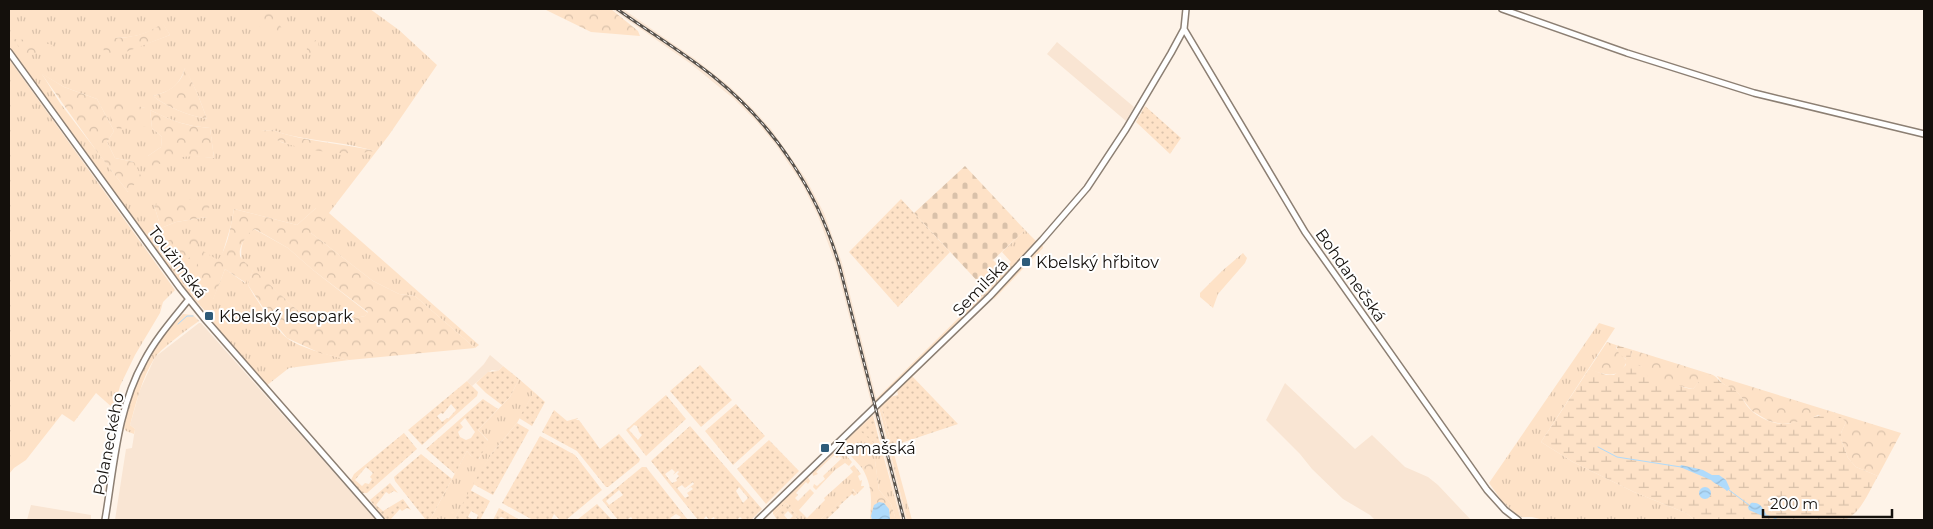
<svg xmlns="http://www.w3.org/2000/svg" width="1933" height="529" font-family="Montserrat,sans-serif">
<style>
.built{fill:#f9e5d3}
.grass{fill:url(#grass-tufts);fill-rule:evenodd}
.forest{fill:url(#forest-crowns)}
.wetland{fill:url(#wetland-marsh)}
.cemetery{fill:url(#cemetery-stones)}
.garden{fill:url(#garden-dots);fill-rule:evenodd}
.water{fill:url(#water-waves)}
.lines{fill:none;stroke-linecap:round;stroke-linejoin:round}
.stream{stroke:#afdbfc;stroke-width:1}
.tertiary-casing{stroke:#8c7f73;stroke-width:8}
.tertiary{stroke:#fff;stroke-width:5}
.rail-casing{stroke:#59534d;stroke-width:3}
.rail{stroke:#fff;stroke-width:1;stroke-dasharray:4;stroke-linecap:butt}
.poi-dot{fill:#2d5b7a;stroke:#fff;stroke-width:2}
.labels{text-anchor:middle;stroke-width:4;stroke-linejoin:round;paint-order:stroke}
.street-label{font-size:16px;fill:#14100c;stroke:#fff}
.poi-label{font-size:16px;fill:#14100c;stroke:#fff;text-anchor:start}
</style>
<defs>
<pattern id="grass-tufts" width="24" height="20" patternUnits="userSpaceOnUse" patternTransform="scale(1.25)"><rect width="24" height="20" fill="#fee2c7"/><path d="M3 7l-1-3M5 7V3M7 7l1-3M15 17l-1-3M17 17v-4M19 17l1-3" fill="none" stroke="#d9c1aa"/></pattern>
<pattern id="forest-crowns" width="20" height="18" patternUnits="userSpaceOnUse" patternTransform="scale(1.25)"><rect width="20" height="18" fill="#fee2c7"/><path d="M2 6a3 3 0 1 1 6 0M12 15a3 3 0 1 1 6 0" fill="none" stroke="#d9c1aa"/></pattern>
<pattern id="wetland-marsh" width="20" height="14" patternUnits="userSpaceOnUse" patternTransform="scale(1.25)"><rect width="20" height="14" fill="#fee2c7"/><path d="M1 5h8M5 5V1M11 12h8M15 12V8" fill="none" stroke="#d9c1aa"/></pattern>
<pattern id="cemetery-stones" width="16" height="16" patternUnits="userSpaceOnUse" patternTransform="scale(1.25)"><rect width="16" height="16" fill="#fee2c7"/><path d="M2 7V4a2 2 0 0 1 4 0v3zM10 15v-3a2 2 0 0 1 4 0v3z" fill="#d9c1aa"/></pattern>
<pattern id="garden-dots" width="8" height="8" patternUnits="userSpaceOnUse" patternTransform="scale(1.25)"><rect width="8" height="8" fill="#fee2c7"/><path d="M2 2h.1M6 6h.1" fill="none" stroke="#d9c1aa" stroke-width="1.8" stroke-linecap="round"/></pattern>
<pattern id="water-waves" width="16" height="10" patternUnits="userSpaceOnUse" patternTransform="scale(1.25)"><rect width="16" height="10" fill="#afdbfc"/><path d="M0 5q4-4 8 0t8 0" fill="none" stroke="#96bbd7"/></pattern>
</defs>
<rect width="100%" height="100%" fill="#fef3e8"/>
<path class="built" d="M612 9H623L695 59 728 85 750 106 771 129 806 179 824 213 842 263 907 520H901L836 265 818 216 801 182 776 145 757 122 734 99 691 64Z
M1057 42 1134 107 1126 121 1047 54Z
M199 323H201L376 520H115L126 449 132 448 135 429 130 425 140 390 155 357Z
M490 355 503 366 498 371 492 370 486 374 472 386 467 381 484 364Z
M1285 383 1355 449 1372 435 1405 467 1428 477 1438 485 1471 520H1375L1370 515 1343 499 1312 469 1300 454 1266 420Z
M31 505 91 515V520H27Z"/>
<path class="grass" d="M9 9H370L399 30 437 65 389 135 329 213 479 345 475 348 415 296 399 294 373 281 311 233 316 208 297 225 234 209 231 225 222 255 205 288 213 299 225 269 245 283C242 265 235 239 254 229L288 248 313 270 368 313 365 316 332 323 297 310 253 270 248 285C255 298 275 329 287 338 302 349 330 355 349 360L289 368 266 386 226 342 207 313 183 287 9 49ZM163 24 170 35 143 45 107 38C130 38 144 36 163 24ZM185 68 198 95 207 119C188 115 168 108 153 96 171 91 179 86 185 68ZM42 74 64 87 97 99 114 131 107 142 115 158 134 162 128 192 60 103ZM134 106 145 108 136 124H131ZM150 110C172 121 186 126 210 128L214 158 185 155 168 159 148 156 161 147 162 137 152 128ZM272 130C305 142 340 140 374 151L283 143 261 131ZM154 205 207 217 176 222 161 228Z
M9 59 175 290 163 302 160 313 135 355 120 386 114 409 96 393 74 422 62 414 26 460 14 468 9 474Z
M1025 230 1037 242 973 311 877 405 875 400 982 295 983 288 981 285 998 268 991 261 993 260 1003 270 1011 262 1002 252Z
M1042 240 1043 248 994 299 991 296Z
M1243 253 1247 258 1245 263 1218 294 1213 308 1200 297V293L1222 271Z
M183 314 193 315 199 321C189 328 160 349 154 359 142 378 136 403 130 425L135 429 134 434 126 431 124 428C133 384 151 346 183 314Z
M1599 323 1615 328 1541 442 1573 462 1634 492 1686 513 1695 520H1544L1532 517H1522L1516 514 1502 501 1489 483Z
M519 379 534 392 517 423 492 453 454 520H430L467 451 471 456 479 459 488 440 478 430 510 397Z
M881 406 912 520H907L879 407Z
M857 427 874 442 879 440 901 520H896L891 504 879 490 875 461 862 468 842 446V441Z
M835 448 841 450 852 462 849 466 845 463 835 470 816 490 813 487 814 484 817 486 825 479 823 476 842 458 839 456 837 458 834 455 816 472 818 474 813 476 812 471 819 465 820 466 830 457Z
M854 465 861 474 858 476 860 481 862 480 861 486H864V487L857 494 853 489 820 520H794L798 517 786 503 774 515 773 514V509L804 477H808L810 481 808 484 806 482 796 493 798 495 795 498 798 501 810 489 814 493 799 510 807 518 825 500 824 498 853 472 850 468Z"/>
<path class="forest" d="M544 9H611L638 31 640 36 591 32Z
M265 11 271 12 283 30 277 38C265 36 258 26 254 15Z
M163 23 170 35 118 55H105L102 43 107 38C130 38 144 36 163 23Z
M12 39 30 40 53 45 45 53H25Z
M316 40 318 42 319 47 313 55H310L307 52C306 45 310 43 316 40Z
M185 67 198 95 207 119C188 115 168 108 153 96 169 92 182 84 185 67Z
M41 73 64 87 97 99 114 131 107 142 115 158 134 162 141 176 128 192 98 153Z
M104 100 119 101 145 108 147 127 131 124 118 130 111 118Z
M150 110C173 121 185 126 210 128L214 158C181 155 175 155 146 171L148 156 161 147 162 137 152 128Z
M272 130C305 142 341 143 375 151 346 156 313 152 284 143 276 140 267 135 260 131Z
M177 199 211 200 207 217 176 222 161 228 154 205Z
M316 208 326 217 311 233 373 281 399 294 415 296 475 348 349 360 320 353 287 338 268 315 248 285 253 269 297 310 332 323 365 316 368 312 313 270 288 248 255 229C247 232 236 250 241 258 243 261 248 265 251 267L246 283 225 269 213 300 205 288 191 278 203 251 218 260C228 247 231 225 234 209L297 225Z
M203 234 192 256 180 264 165 242 182 235Z
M1607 342 1616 345V348L1627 361C1621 375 1613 376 1600 373 1595 371 1593 372 1589 369Z
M1633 350 1710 374 1700 381 1693 389 1680 386 1656 385 1650 381 1641 366C1632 365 1628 358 1633 350Z
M1717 376 1901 433 1878 476 1856 467 1848 458 1841 439V433L1846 422 1818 415 1802 422 1782 424 1769 421 1752 411 1738 393 1722 383Z
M875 460 879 490 891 504 896 520H890L888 509 884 503 871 516 872 520 870 518C872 499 872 485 862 468Z"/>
<path class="wetland" d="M1616 345 1633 350C1626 362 1637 363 1644 368 1652 389 1658 384 1677 385 1682 386 1687 389 1693 389L1702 378 1710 374C1717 376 1717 379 1722 383 1727 386 1734 389 1738 393 1742 397 1744 402 1747 406 1755 416 1768 422 1780 424 1799 426 1832 403 1846 422L1841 433V439L1848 458 1856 467 1878 476C1869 491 1861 513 1845 520H1695L1686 513 1634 492 1573 462 1541 442 1589 369 1606 375H1614L1626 365V359L1619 354Z"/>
<path class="cemetery" d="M965 166 1025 230 992 261 998 268 981 285 914 213Z"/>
<path class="garden" d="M1145 106 1181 138 1170 154 1136 122Z
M901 199 950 252 898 307 849 252Z
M700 365 732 400 701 427 670 391Z
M503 366 519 379 510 397 502 405 486 393 476 383 488 372 498 371Z
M912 376 958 424 892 446 881 406 890 397 898 395 897 390Z
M467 381 478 392 477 396 422 445 408 430ZM451 404 456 410 448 419 447 418 442 422 437 416 441 413 443 414Z
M534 392 545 402 532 426 519 418Z
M666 395 686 419 646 456 626 430ZM634 425 637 426 639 432 642 435 638 440 629 430Z
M483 399 498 409 478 430 489 442 478 460 471 456 467 451 455 474 426 449ZM465 418 475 432 471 438 466 440 460 437 458 432 463 427 460 423Z
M736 404 765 436 733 465 705 431Z
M554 410 567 421 578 418 576 420H579L600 449 619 434 640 459 639 462 608 487H606L577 451 542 432Z
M873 415 879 440 874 443 858 429Z
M517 423 529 430 493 495 473 484 492 453Z
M690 426 762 509 751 520H743L740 517 737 520H715L714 517 709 520 706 516 703 520H698L651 461ZM672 469 675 472 673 475 678 471 679 472 677 474 679 476 676 479 677 481 672 483 665 474ZM693 482 694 484 685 491 691 487 693 489 687 493 689 496 685 498 677 488 682 485 685 488ZM739 487 748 498 743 503 736 491Z
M404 433 417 449 367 493H362L351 480 354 474ZM366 467 373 473 370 477 372 479 369 484 365 483 362 486 355 480Z
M540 436 575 455 602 490 566 520H559V519L554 514 551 520H533L502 503Z
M769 440 799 471 766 504 737 469Z
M421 454 452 479 430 520H426L395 481 394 477Z
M642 467H646L688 520H678L681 517 676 514 670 518 672 520H633L631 517 627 520H618L602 500ZM619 490 623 495 609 505 606 501Z
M390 483 398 493 394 491 389 494 386 492 376 505 383 511 403 499 411 510 407 508 402 511 400 509 390 520H385L370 500Z
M852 489 857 494 854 496 852 494 839 506 840 507 827 519V520H820Z
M470 490 490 501 480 520H476L478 515 471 511 468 517 474 520H454Z
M786 503 798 517 794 520H789L793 516 788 511 784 515 788 520H777L774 515Z
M597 504 612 520H577Z
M499 508 520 520H508L501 517 498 520H493Z"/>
<path class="water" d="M1681 465 1703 470 1712 475H1719L1726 480 1730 489 1727 491C1722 486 1716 485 1711 480L1680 467Z
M1699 493a6 6 0 1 1 12 0a6 6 0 1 1-12 0Z
M879 502 884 503 889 509 890 520H872L871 516 874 505Z
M1751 503C1760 502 1762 507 1766 514L1765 517 1749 510 1748 507Z"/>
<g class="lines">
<path class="stream" d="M178 324 187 316H193
M1598 447 1617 457 1681 467
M1729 490 1749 505
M1766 515 1779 520"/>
<g class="tertiary-casing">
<path id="tertiary" d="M1502 9 1627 53 1754 93 1924 134
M1184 29 1305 232 1487 490 1505 510 1518 520
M9 52 180 288 204 318 381 520
M105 520C114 467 117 409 144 361 156 338 173 319 189 299
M758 520 990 296 1042 240 1087 188 1126 129 1171 53 1184 29 1186 9"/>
</g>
<use href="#tertiary" class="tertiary"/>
<g class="rail-casing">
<path id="rail" d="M617 9C649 32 683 52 714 77 775 126 819 193 840 268L904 520"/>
</g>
<use href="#rail" class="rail"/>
</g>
<g class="poi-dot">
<rect x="1021" y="257" width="10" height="10" rx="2.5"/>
<rect x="204" y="311" width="10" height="10" rx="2.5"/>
<rect x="820" y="443" width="10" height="10" rx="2.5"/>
</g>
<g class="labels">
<g class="street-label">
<text transform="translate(178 262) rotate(53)" y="6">Toužimská</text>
<text transform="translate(1351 275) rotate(55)" y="6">Bohdanečská</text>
<text transform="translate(980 287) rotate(-46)" y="6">Semilská</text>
<text transform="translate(108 444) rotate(-79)" y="6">Polaneckého</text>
</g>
<g class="poi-label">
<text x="1036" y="268">Kbelský hřbitov</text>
<text x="219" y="322">Kbelský lesopark</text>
<text x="835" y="454">Zamašská</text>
</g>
</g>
<rect width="1933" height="529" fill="none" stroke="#14100c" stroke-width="20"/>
<path d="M1763 509v8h129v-8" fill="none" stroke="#14100c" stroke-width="2.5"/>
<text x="1770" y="509" font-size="15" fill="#14100c" stroke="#ffffff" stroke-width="4" paint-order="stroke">200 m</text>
</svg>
